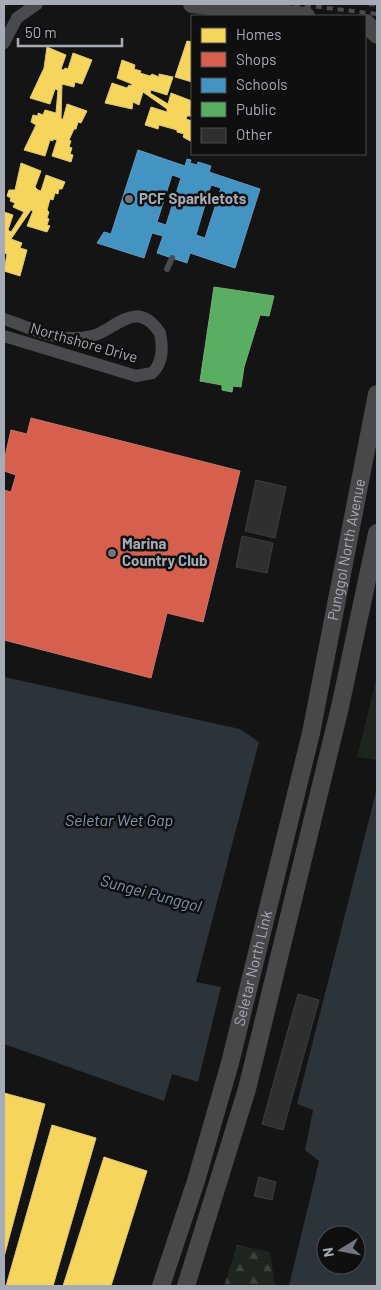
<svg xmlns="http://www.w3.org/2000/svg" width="381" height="1290" font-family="Barlow,sans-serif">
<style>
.forest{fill:url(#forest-firs)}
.park{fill:#1e251f}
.water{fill:#2c3339;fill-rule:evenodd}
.homes{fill:#f6d55c;stroke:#dec877}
.shops{fill:#d6604d;stroke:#c8766c}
.schools{fill:#4393c3;stroke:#619abf;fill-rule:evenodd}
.public{fill:#5aae61;stroke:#71ad7a}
.building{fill:#2f2f30;stroke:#3d3e41}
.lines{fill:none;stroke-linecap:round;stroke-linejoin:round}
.lane{stroke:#494a4d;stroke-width:6}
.street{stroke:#494a4d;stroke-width:12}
.secondary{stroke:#48484b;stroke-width:18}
.rail{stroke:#494b4d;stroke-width:4;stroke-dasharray:6 5;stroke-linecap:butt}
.poi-dot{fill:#73767d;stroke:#0f0f10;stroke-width:2}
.labels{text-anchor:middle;stroke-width:5;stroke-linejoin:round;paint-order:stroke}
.poi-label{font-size:15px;font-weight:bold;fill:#a6abb5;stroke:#0f0f10;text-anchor:start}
.street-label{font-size:15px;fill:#a6abb5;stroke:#0f0f10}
.water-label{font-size:16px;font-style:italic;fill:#7f98ae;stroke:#0f0f10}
</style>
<defs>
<pattern id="forest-firs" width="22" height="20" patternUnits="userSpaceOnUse" patternTransform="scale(1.25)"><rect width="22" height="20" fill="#1e251f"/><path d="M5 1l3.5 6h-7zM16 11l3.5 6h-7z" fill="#3c423d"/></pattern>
</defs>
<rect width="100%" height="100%" fill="#141415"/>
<path class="forest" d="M237 1245 270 1252 275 1286H224Z"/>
<path class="park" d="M377 676V760L357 757Z"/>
<path class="water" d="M4 677 240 729 259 742 196 982 221 987 198 1082 172 1074 164 1101 4 1044Z
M376 792 377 1286H289L319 1161 305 1150 313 1110 297 1104ZM326 1235H356V1265H326Z"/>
<path class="homes" d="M187 41 192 42V82L175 77Z
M47 47 66 55 61 69 64 70 65 68 68 69 73 53 92 60 82 84 75 82 74 87 62 84 61 119H63L67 104 87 111 81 123 78 122 76 129H74L69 140 71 141 69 147 72 148 70 154 73 155 71 162 52 156 57 140 53 139V141L50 140 45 156 24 150 36 125 31 122 33 115 38 116V113L43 115 45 110 56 113 58 90 55 89 50 104 30 98 44 68Z
M122 60 135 65 134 69 141 71 140 73 150 76 152 74 159 77V74L173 77 167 95 151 90 150 93 168 104 171 93 192 101 190 113H192V116H187L186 119 192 121V142L183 137 184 134 177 132V130L159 125 158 129 145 125 151 107 167 112V109L143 92 139 105 133 102 132 109 105 103 112 83 127 88 129 85 131 86 132 84 117 78Z
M21 163 41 171 35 187 38 190 41 191 46 175 65 182 62 189H59L58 194 55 193 53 200 50 199 47 210 49 212 47 218 49 219 47 225 50 226 47 232 27 226 33 211 31 210 11 239 22 243 20 248 27 250 20 276 4 271 7 254 4 253V212L13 215 8 230 11 232 24 212 13 207 15 203 10 201 11 198 7 196 9 190H15Z
M4 1093 45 1104 4 1257Z
M52 1125 96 1138 53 1286H6Z
M104 1157 147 1171 111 1286H63Z"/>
<path class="shops" d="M31 418 240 471 203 622 167 613 151 678 4 640V490L11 492 16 475 4 471V461L11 430 27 434Z"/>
<path class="schools" d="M138 150 185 166 187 159 191 160 190 163 197 165 198 162 211 166 209 172 260 189 235 268 190 253 187 263 157 253 163 236 152 233 144 258 97 243 104 232 111 234ZM172 175 181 178 166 225 157 222ZM211 185 221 188 205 238 196 235Z"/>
<path class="public" d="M214 287 274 296 269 316 260 315 244 367 241 387 233 386 232 392 222 390V385L200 381Z"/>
<path class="building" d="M256 480 286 487 275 538 245 531Z
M242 536 273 543 267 573 236 567Z
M298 994 319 1000 283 1130 262 1124Z
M259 1177 276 1182 272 1200 254 1196Z"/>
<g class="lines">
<path class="lane" d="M167 269 172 258"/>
<path class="street" d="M4 43 17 18 37 4
M4 319C26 326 51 339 74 338 85 338 96 336 104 331 126 318 141 305 160 333 163 347 163 363 152 373L136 376 4 336"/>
<g class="secondary">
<path d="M192 4 306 16"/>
<path d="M366 23 377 35"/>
<path id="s1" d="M161 1286 196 1181 230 1063 311 733 377 394"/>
<path d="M186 1286 247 1089 340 707 377 533"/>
</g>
<path class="rail" d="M294 4 377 14
M369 4 377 5"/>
</g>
<g class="poi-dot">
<circle cx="129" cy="199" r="5"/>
<circle cx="112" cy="553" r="5"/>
</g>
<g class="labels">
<g class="poi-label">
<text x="139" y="204">PCF Sparkletots</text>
<text x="122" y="549">Marina<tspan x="122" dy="17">Country Club</tspan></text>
</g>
<g class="street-label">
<text transform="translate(84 343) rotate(16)" y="5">Northshore Drive</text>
<text dy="5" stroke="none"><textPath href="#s1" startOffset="760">Punggol North Avenue</textPath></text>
<text dy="5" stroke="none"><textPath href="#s1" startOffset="331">Seletar North Link</textPath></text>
</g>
<g class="water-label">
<text x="119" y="826">Seletar Wet Gap</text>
<text transform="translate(151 893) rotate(15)" y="6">Sungei Punggol</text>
</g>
</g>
<rect width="381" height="1290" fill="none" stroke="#a6abb5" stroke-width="10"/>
<rect x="191" y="15" width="175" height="140" fill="#0f0f10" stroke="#4b4d52"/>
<rect x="201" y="28" width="25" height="15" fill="#f6d55c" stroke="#4b4d52"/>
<text x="236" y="40" font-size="15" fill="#a6abb5">Homes</text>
<rect x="201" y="52" width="25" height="15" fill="#d6604d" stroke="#4b4d52"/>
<text x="236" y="65" font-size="15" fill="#a6abb5">Shops</text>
<rect x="201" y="78" width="25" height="15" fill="#4393c3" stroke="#4b4d52"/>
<text x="236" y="90" font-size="15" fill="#a6abb5">Schools</text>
<rect x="201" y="102" width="25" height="15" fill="#5aae61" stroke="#4b4d52"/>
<text x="236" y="115" font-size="15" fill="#a6abb5">Public</text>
<rect x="201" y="128" width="25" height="15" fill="#2f2f30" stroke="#4b4d52"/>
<text x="236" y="140" font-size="15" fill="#a6abb5">Other</text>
<g transform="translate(341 1250) rotate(260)"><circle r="24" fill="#0f0f10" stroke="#4b4d52"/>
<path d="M0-4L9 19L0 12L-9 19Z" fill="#73767d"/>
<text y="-8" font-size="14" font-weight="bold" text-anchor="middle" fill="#a6abb5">N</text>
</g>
<path d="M18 38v8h104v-8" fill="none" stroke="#a6abb5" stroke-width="2.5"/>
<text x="25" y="38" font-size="15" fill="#a6abb5" stroke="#0f0f10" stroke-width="4" paint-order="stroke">50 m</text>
</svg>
